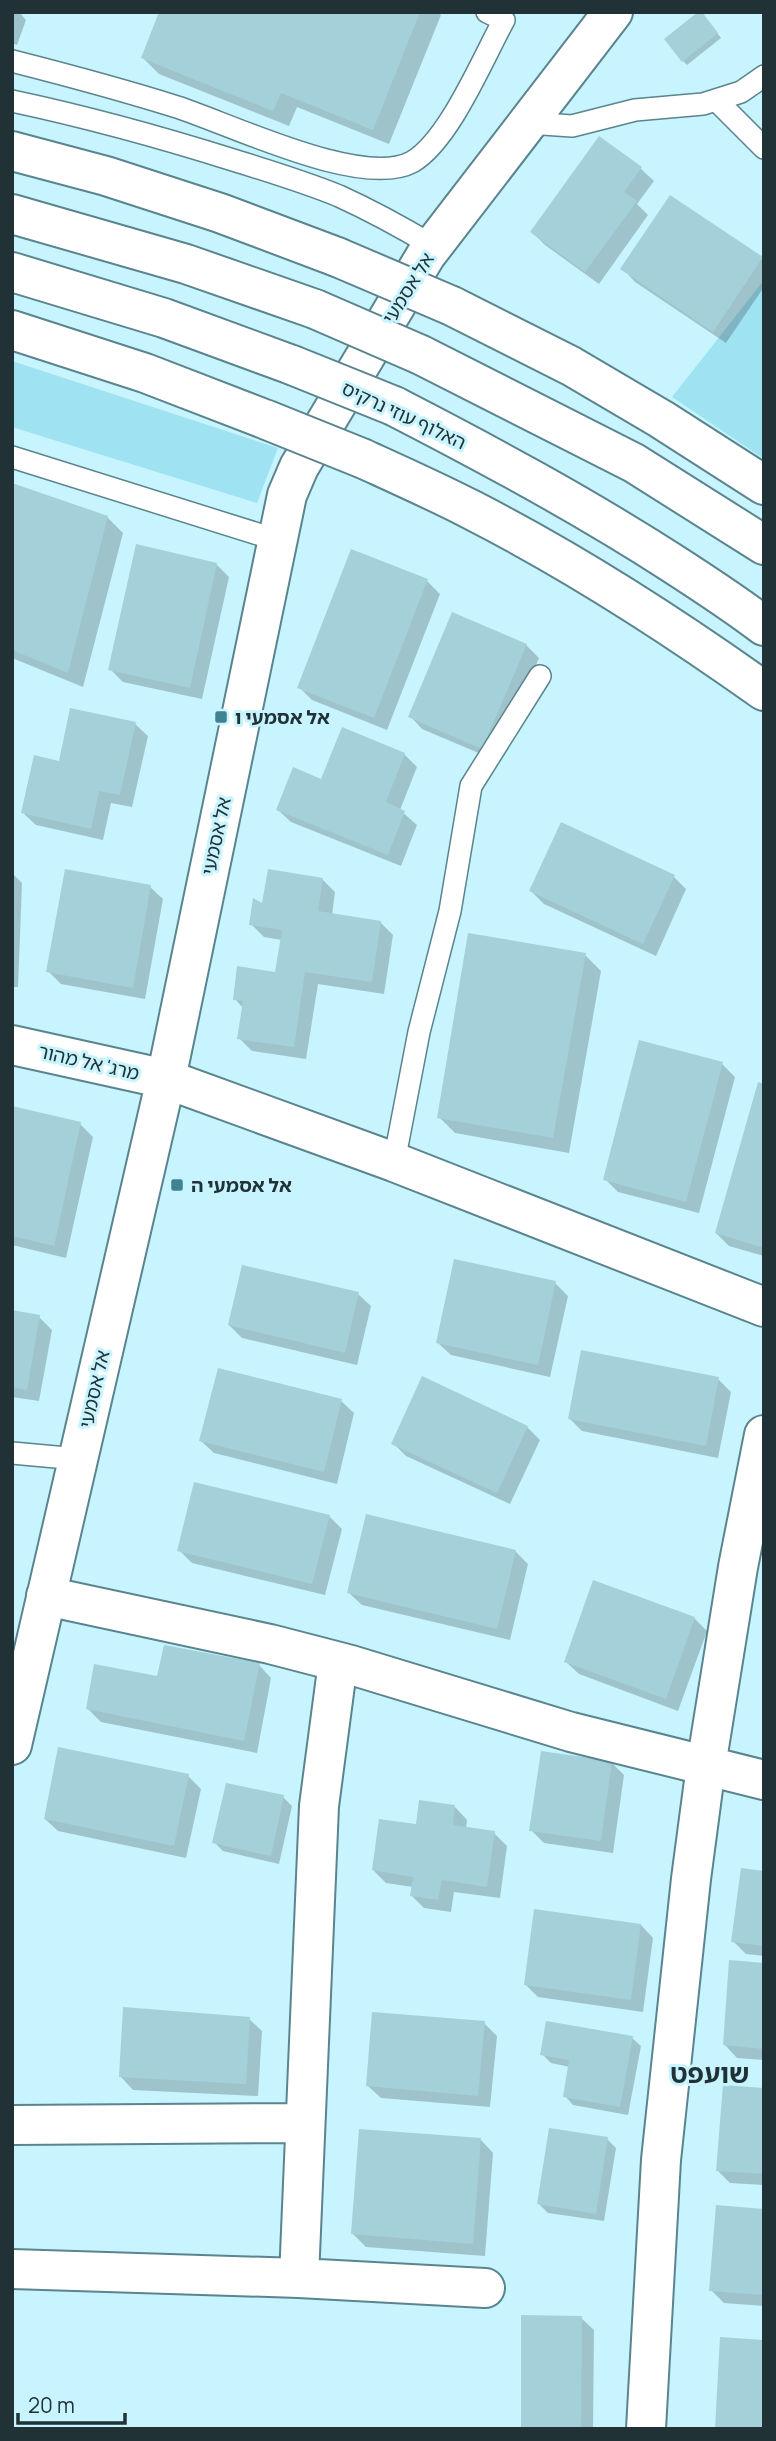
<svg xmlns="http://www.w3.org/2000/svg" width="776" height="2441" font-family="Manrope,'Noto Sans Hebrew',sans-serif">
<style>
.green{fill:#9fe3f3}
.shadow{fill:#0003}
.building{fill:#a4d0da}
.lines{fill:none;stroke-linecap:round;stroke-linejoin:round}
.service-casing{stroke:#5a848e;stroke-width:24}
.minor-casing{stroke:#5a848e;stroke-width:42}
.tertiary-casing{stroke:#5a848e;stroke-width:42}
.trunk-casing{stroke:#5a848e;stroke-width:42}
.service{stroke:#fff;stroke-width:21}
.minor{stroke:#fff;stroke-width:38}
.tertiary{stroke:#fff;stroke-width:38}
.trunk{stroke:#fff;stroke-width:38}
.trunk-bridge-casing{stroke:#5a848e;stroke-width:42;stroke-linecap:butt}
.trunk-bridge{stroke:#fff;stroke-width:38}
.poi-dot{fill:#3f8392;stroke:#c7f4fe;stroke-width:2.5}
.labels{text-anchor:middle;stroke-width:6;stroke-linejoin:round;paint-order:stroke}
.street-label{font-size:19px;fill:#213237;stroke:#c7f4fe}
.poi-label{font-size:19px;font-weight:bold;fill:#213237;stroke:#c7f4fe;text-anchor:start}
.district-label{font-size:26px;font-weight:bold;fill:#213237;stroke:#c7f4fe}
</style>
<rect width="100%" height="100%" fill="#c7f4fe"/>
<path class="green" d="M764 280V459L672 397Z
M12 361 278 448 257 503 12 427Z"/>
<path class="shadow" d="M12 12H19L26 20 17 45 12 43Z
M161 12H437L441 15 389 144 297 107 289 126 159 74 143 58Z
M705 17 721 38 687 65 683 61Z
M599 138 641 169 654 181 637 204 648 215 599 284 545 245 532 232Z
M761 259 764 261V287L726 343 635 282 623 269Z
M12 485 107 517 123 533 83 687 12 658Z
M216 564 229 577 202 699 123 682 110 669Z
M427 581 440 594 387 730 312 700 299 687Z
M526 645 539 658 495 760 422 729 410 716Z
M135 724 148 736 132 807 111 803 103 840 36 825 23 813 60 763Z
M404 754 417 767 400 810 417 825 401 866 291 822 278 810 322 781Z
M12 873 22 883 18 987H12Z
M674 877 686 889 656 956 544 904 531 891Z
M322 879 335 892 332 915 380 922 393 935 384 994 318 984 306 1059 252 1051 239 1038 243 1008 235 999 277 974 282 940 264 937 251 924 264 906Z
M150 887 163 899 145 999 61 984 48 971Z
M585 955 601 971 569 1153 455 1133 439 1117Z
M722 1064 735 1077 699 1213 618 1192 605 1179Z
M764 1086V1256L729 1246 716 1233Z
M12 1108 80 1124 93 1137 66 1258 12 1245Z
M555 1283 568 1296 550 1377 451 1355 438 1343Z
M358 1294 371 1306 357 1365 242 1338 229 1325Z
M12 1312 39 1317 52 1330 39 1401 12 1397Z
M718 1379 731 1392 718 1458 582 1431 570 1419Z
M341 1401 354 1413 337 1484 214 1453 201 1441Z
M527 1427 540 1440 510 1504 406 1456 393 1443Z
M329 1516 342 1529 325 1595 192 1563 179 1550Z
M515 1551 528 1564 510 1640 362 1605 349 1593Z
M694 1618 707 1631 678 1711 579 1674 566 1662Z
M259 1665 271 1678 257 1753 101 1722 88 1709 159 1679Z
M611 1762 624 1775 613 1853 544 1843 531 1830Z
M188 1776 201 1789 186 1858 58 1831 45 1819Z
M283 1797 292 1806 279 1864 223 1851 214 1842Z
M455 1807 467 1820 466 1829 494 1833 507 1846 500 1898 454 1892 451 1912 424 1908 412 1896 413 1887 386 1883 373 1870 417 1826Z
M764 1872V1956L746 1954 733 1941Z
M641 1925 653 1938 643 2012 538 1997 525 1984Z
M764 1965V2060L737 2058 725 2045Z
M249 2019 262 2031 258 2096 133 2090 121 2077Z
M484 2023 497 2036 490 2107 381 2098 368 2086Z
M632 2038 641 2046 628 2115 573 2105 565 2096 570 2067 551 2063 542 2054Z
M764 2090V2185L730 2183 717 2170Z
M607 2139 616 2148 604 2221 548 2213 539 2204Z
M481 2140 493 2153 485 2256 366 2247 353 2234Z
M764 2211V2306L724 2303 711 2290Z
M581 2318 594 2330 593 2429H523Z"/>
<path class="building" d="M159 12H420L373 130 281 93 273 111 141 58Z
M698 12H702L718 33 682 62 664 39Z
M599 136 642 167 624 192 637 201 585 272 530 232Z
M670 195 763 257 713 332 620 269Z
M12 483 108 516 68 673 12 650Z
M136 544 217 563 190 688 108 670Z
M351 549 428 579 374 718 297 688Z
M452 612 527 644 482 749 408 717Z
M70 708 136 722 120 795 99 791 91 829 21 813 34 755 59 761Z
M342 727 405 753 386 802 405 811 388 855 276 810 293 767 321 779Z
M561 822 675 875 643 944 529 891Z
M65 869 151 885 133 988 46 972Z
M268 869 323 878 318 911 381 921 372 982 305 972 294 1047 237 1039 243 1001 233 1000 237 966 275 972 282 930 249 925 253 898 262 903Z
M468 933 586 953 553 1138 437 1118Z
M639 1040 723 1062 686 1202 603 1180Z
M758 1082 764 1084V1248L715 1233Z
M12 1106 81 1122 54 1246 12 1236Z
M454 1259 556 1281 538 1365 436 1343Z
M242 1265 359 1292 345 1353 228 1325Z
M12 1310 40 1315 27 1390 12 1387Z
M581 1350 719 1377 706 1446 568 1419Z
M218 1368 342 1399 324 1472 199 1441Z
M422 1376 528 1426 497 1493 391 1444Z
M194 1482 330 1515 312 1584 177 1551Z
M366 1514 516 1550 497 1629 347 1593Z
M593 1580 695 1617 666 1699 564 1662Z
M164 1645 260 1663 244 1741 86 1709 94 1664 157 1676Z
M58 1747 189 1774 174 1846 44 1819Z
M541 1751 612 1761 601 1841 529 1831Z
M226 1783 284 1795 271 1856 212 1843Z
M419 1800 455 1805 453 1825 495 1831 487 1887 442 1880 438 1900 410 1896 413 1877 372 1870 379 1819 416 1824Z
M741 1868 764 1871V1946L731 1942Z
M534 1909 641 1924 631 2000 524 1985Z
M729 1960 764 1963V2049L723 2045Z
M123 2007 250 2017 246 2084 119 2077Z
M372 2012 485 2021 478 2096 366 2086Z
M546 2021 633 2036 620 2107 563 2097 569 2060 540 2055Z
M723 2085 764 2088V2174L716 2171Z
M549 2128 608 2137 596 2214 537 2204Z
M359 2129 481 2138 473 2244 351 2234Z
M716 2205 764 2209V2295L709 2291Z
M521 2315 582 2316 581 2429H521Z
M720 2337 764 2340V2429H715Z"/>
<g class="lines">
<g class="service-casing">
<path id="service" d="M12 61C67 75 123 90 177 107 230 124 362 189 412 162 449 141 483 58 504 20L487 12
M716 100 764 148
M12 101C87 117 160 137 233 160 269 171 305 182 339 196 372 211 403 228 433 246
M528 123 572 126 635 110 703 104 741 92 764 76
M12 457 277 540
M394 1162 419 1032 450 911 471 786 540 676
M12 1453 78 1459"/>
</g>
<g class="minor-casing">
<path id="minor" d="M12 1045 166 1079 394 1162 764 1307
M46 1596 270 1644 351 1665 571 1732 764 1780
M12 2125 305 2123
M12 2269 299 2278 485 2288
M299 2278 319 1806 338 1662
M646 2429 661 2160 691 1879 706 1766 738 1567 764 1435"/>
</g>
<g class="tertiary-casing">
<path id="tertiary" d="M12 1745 166 1079 287 495 299 467 426 255 613 12"/>
</g>
<g class="trunk-casing">
<path id="trunk" d="M12 151 106 176 220 213 337 257
M12 214 186 264 315 309
M12 272 164 318 292 365
M452 306 571 366 661 419 764 485
M12 330 145 373 267 420
M421 355 634 463 764 545
M394 406C489 455 582 505 672 563 703 583 734 603 764 626
M364 459C399 475 435 491 470 509 572 561 670 624 764 691"/>
</g>
<use href="#service" class="service"/>
<use href="#minor" class="minor"/>
<use href="#tertiary" class="tertiary"/>
<use href="#trunk" class="trunk"/>
<g class="trunk-bridge-casing">
<path id="trunk-bridge" d="M337 257 452 306
M315 309 421 355
M292 365 394 406
M267 420 364 459"/>
</g>
<use href="#trunk-bridge" class="trunk-bridge"/>
</g>
<g class="poi-dot">
<rect x="214" y="710" width="14" height="14" rx="3.5"/>
<rect x="170" y="1178" width="14" height="14" rx="3.5"/>
</g>
<g class="labels">
<g class="street-label">
<text transform="translate(408 288) rotate(-58)" y="7">אל אסמעי</text>
<text transform="translate(404 415) rotate(25)" y="7">האלוף עוזי נרקיס</text>
<text transform="translate(216 836) rotate(-78)" y="7">אל אסמעי</text>
<text transform="translate(89 1062) rotate(13)" y="7">מרג' אל מהור</text>
<text transform="translate(94 1389) rotate(-77)" y="7">אל אסמעי</text>
</g>
<g class="poi-label">
<text x="235" y="724">אל אסמעי ו</text>
<text x="191" y="1192">אל אסמעי ה</text>
</g>
<g class="district-label">
<text x="710" y="2083">שועפט</text>
</g>
</g>
<rect width="776" height="2441" fill="none" stroke="#213237" stroke-width="28"/>
<path d="M18 2413v10h107v-10" fill="none" stroke="#213237" stroke-width="3.5"/>
<text x="28" y="2413" font-size="21" fill="#213237" stroke="#c7f4fe" stroke-width="5" paint-order="stroke">20 m</text>
</svg>
